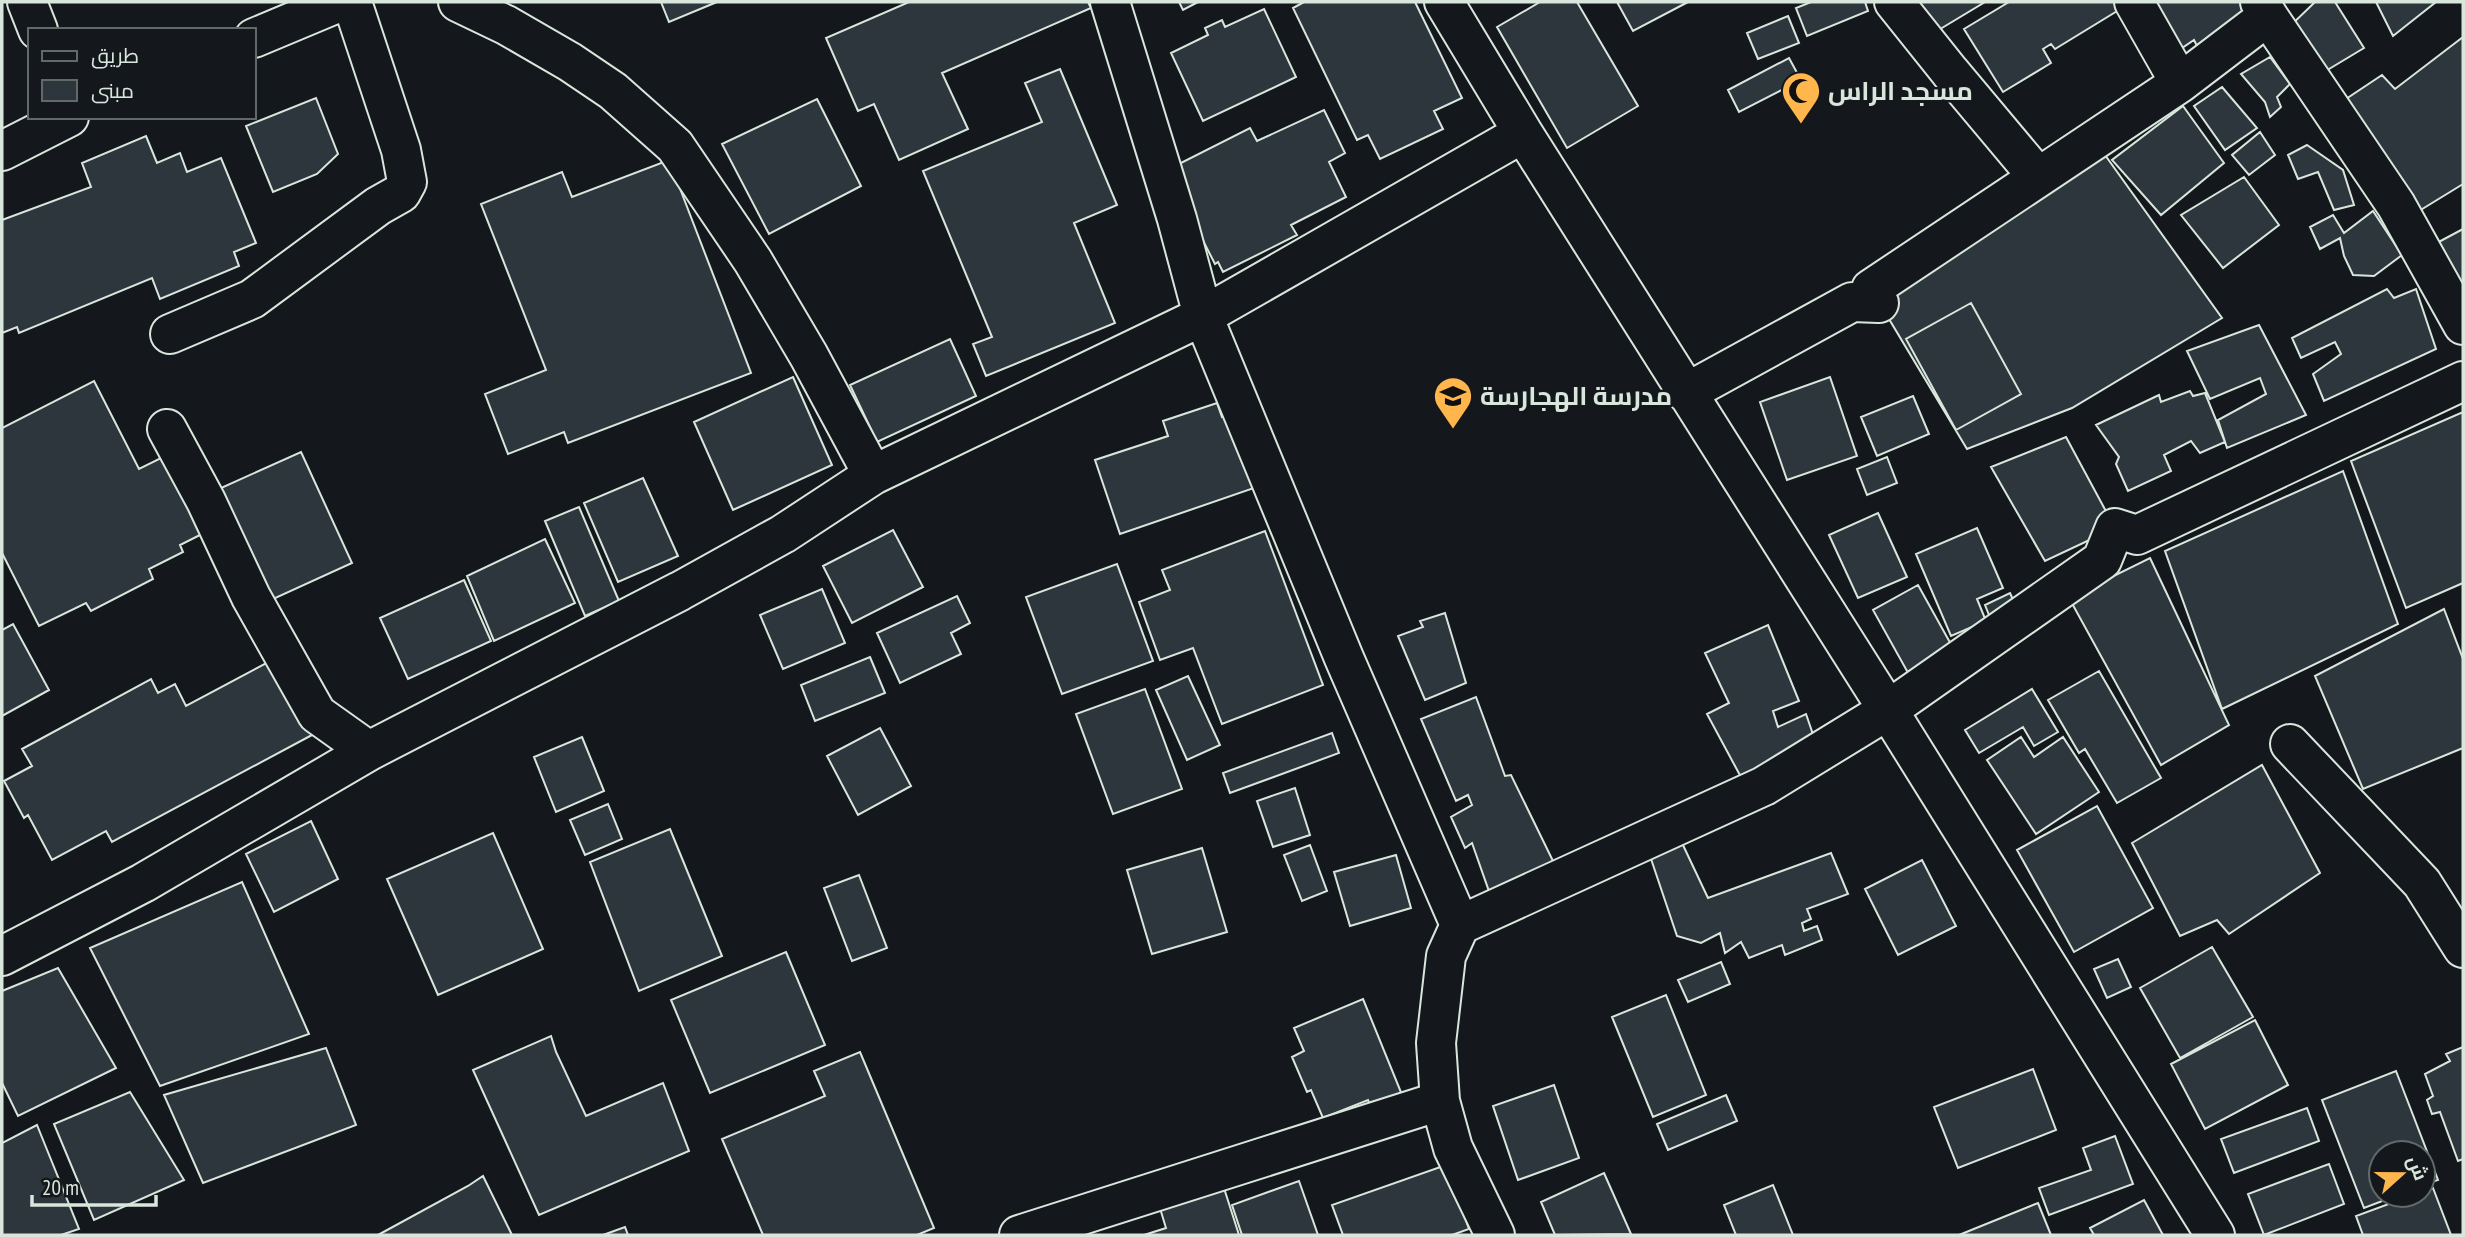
<svg xmlns="http://www.w3.org/2000/svg" width="2465" height="1237" font-family="'PT Sans Narrow',Cairo,sans-serif">
<style>
.building{fill:#2c363c;stroke:#d8e6dc;stroke-width:2}
.lines{fill:none;stroke-linecap:round;stroke-linejoin:round}
.minor-casing{stroke:#d8e6dc;stroke-width:42}
.minor{stroke:#14181c;stroke-width:38}
.labels{text-anchor:middle;stroke-width:5;stroke-linejoin:round;paint-order:stroke}
.poi-label{font-size:26px;font-weight:bold;fill:#d8e6dc;stroke:#14181c;text-anchor:start}
</style>
<rect width="100%" height="100%" fill="#14181c"/>
<path class="building" d="M661 2H717L669 22Z
M909 2H1088L1091 8 942 73 968 129 899 160 874 104 858 111 826 38Z
M1179 2H1198L1183 10Z
M1415 2 1462 98 1434 111 1443 129 1380 159 1368 135 1357 140 1293 8 1304 2Z
M1540 2H1577L1638 106 1567 148 1497 27Z
M1617 2H1688L1633 31Z
M1811 2H1865L1868 11 1807 36 1796 8Z
M1906 2H1985L1927 37Z
M2009 2H2125L2127 5 2055 49 2051 44 2043 49 2051 63 2003 92 1964 29Z
M2150 2H2247L2256 16 2199 50 2194 40 2179 50Z
M2315 2H2335L2364 48 2324 72 2288 28Z
M2376 2H2436L2393 36Z
M1264 9 1296 77 1203 121 1171 53 1208 35 1205 28 1222 20 1225 27Z
M1788 16 1799 43 1758 59 1747 33Z
M2463 37V184L2419 211 2343 101 2382 75 2395 89Z
M2270 57 2290 84 2277 97 2281 107 2270 117 2265 102 2241 74Z
M1789 58 1801 80 1739 112 1728 90Z
M1060 69 1117 205 1074 223 1115 323 986 376 973 344 992 337 923 171 1042 122 1025 83Z
M2222 87 2257 128 2225 150 2194 106Z
M316 98 338 154 317 174 273 192 246 126Z
M817 99 861 186 769 234 722 144Z
M2183 106 2224 163 2161 215 2112 160Z
M1324 110 1345 153 1329 162 1346 197 1291 225 1297 235 1223 272 1218 262 1215 264 1167 170 1250 128 1257 141Z
M2260 132 2275 155 2249 175 2232 155Z
M146 136 157 163 180 153 187 172 221 158 256 243 234 252 239 266 160 299 152 278 19 333 17 327 2 333V220L91 187 82 163Z
M2307 145 2343 170 2354 205 2334 210 2318 172 2298 179 2288 155Z
M2105 155 2222 318 2072 408 1967 449 1871 289Z
M669 160 751 373 568 443 564 432 508 454 485 394 546 370 481 204 562 172 572 197Z
M2244 177 2279 225 2223 268 2181 215Z
M2373 211 2402 255 2374 276 2353 275 2344 256 2340 238 2320 249 2310 227 2333 215 2344 233Z
M2463 229V301L2433 245Z
M2387 289 2394 298 2416 289 2436 349 2324 401 2313 374 2341 354 2335 342 2301 358 2292 338Z
M1971 303 2021 394 1956 430 1906 339Z
M2259 325 2306 415 2227 448 2218 420 2266 394 2260 378 2210 399 2187 351Z
M950 339 976 396 877 442 850 385Z
M793 377 832 465 733 510 694 422Z
M1830 377 1857 456 1787 480 1760 402Z
M94 381 139 469 165 456 204 533 180 545 183 552 149 569 153 579 91 611 86 603 39 626 2 553V428Z
M2190 391 2193 396 2205 393 2225 442 2200 453 2191 441 2164 455 2171 471 2128 491 2116 464 2119 457 2096 425 2159 395 2161 402Z
M1913 396 1929 434 1877 456 1861 417Z
M1217 403 1222 417 1232 414 1257 487 1120 534 1095 460 1168 436 1163 421Z
M2463 412V583L2406 608 2351 461Z
M2066 437 2115 528 2045 561 1991 467Z
M301 452 352 563 271 600 221 488Z
M1887 457 1897 483 1867 495 1857 469Z
M2343 471 2398 624 2222 709 2165 551Z
M643 478 678 556 618 582 584 503Z
M579 507 619 601 585 616 545 521Z
M1878 513 1907 577 1858 598 1829 535Z
M1977 528 2003 588 1977 599 1986 621 1951 636 1916 554Z
M893 530 923 587 852 623 823 566Z
M1265 531 1323 685 1222 724 1193 648 1160 660 1139 602 1170 590 1162 570Z
M545 539 575 603 494 641 467 576Z
M2150 558 2229 725 2161 765 2069 598Z
M1117 564 1153 661 1062 694 1026 597Z
M464 580 491 641 408 679 380 618Z
M1918 585 1957 655 1912 680 1873 610Z
M822 589 845 643 783 669 760 615Z
M2010 593 2019 613 1993 625 1985 605Z
M957 596 970 623 951 633 961 654 900 683 877 633Z
M2444 609 2463 659V748L2363 789 2315 676Z
M1445 613 1466 683 1425 700 1398 636 1423 627 1420 621Z
M13 624 49 690 2 716V630Z
M1768 625 1799 701 1773 711 1778 727 1806 714 1817 746 1742 779 1707 714 1729 703 1705 653Z
M870 657 885 693 815 721 801 685Z
M272 660 312 735 112 842 106 831 52 860 28 815 24 818 4 781 32 766 22 749 151 679 158 693 175 684 186 706Z
M2099 671 2161 778 2117 803 2085 749 2079 753 2048 700Z
M1188 676 1220 745 1187 760 1156 690Z
M1145 689 1182 789 1113 814 1076 714Z
M2032 689 2058 732 2034 746 2023 727 1979 753 1965 730Z
M1476 697 1505 776 1511 775 1554 863 1490 894 1472 843 1465 848 1451 817 1472 805 1468 795 1456 801 1421 719Z
M880 728 911 786 858 815 827 756Z
M1332 733 1339 753 1230 793 1223 773Z
M582 737 604 791 556 812 534 757Z
M2021 737 2034 757 2063 737 2099 792 2036 834 1987 760Z
M2262 765 2320 873 2229 934 2217 920 2180 936 2132 843Z
M1295 788 1310 835 1273 847 1257 801Z
M608 804 622 839 585 855 570 820Z
M2097 806 2153 908 2074 952 2017 850Z
M311 821 338 879 274 912 246 854Z
M670 829 722 956 639 991 590 862Z
M493 833 543 949 438 995 387 879Z
M1682 843 1708 898 1831 853 1848 894 1807 909 1811 919 1802 923 1804 931 1817 926 1822 940 1785 955 1782 945 1749 958 1741 942 1725 953 1720 933 1701 943 1677 936 1649 853Z
M1310 845 1327 891 1302 901 1284 855Z
M1202 848 1227 932 1152 954 1127 870Z
M1396 855 1411 908 1350 926 1334 872Z
M1922 860 1956 926 1898 955 1865 889Z
M859 875 887 948 852 961 824 888Z
M242 882 309 1034 160 1086 90 948Z
M2212 947 2253 1017 2180 1058 2140 988Z
M786 952 825 1045 710 1093 671 1000Z
M2118 959 2131 987 2107 998 2094 969Z
M1721 962 1730 984 1688 1002 1678 980Z
M58 968 116 1068 18 1116 2 1083V991Z
M1666 995 1706 1095 1653 1117 1612 1017Z
M1363 999 1407 1107 1376 1120 1368 1100 1323 1118 1311 1090 1307 1092 1292 1057 1304 1051 1294 1028Z
M2255 1020 2288 1085 2205 1129 2171 1064Z
M551 1036 556 1052 586 1116 663 1083 689 1151 539 1215 473 1070Z
M2463 1047V1159L2458 1161 2440 1112 2432 1114 2427 1100 2433 1096 2425 1074 2450 1061 2446 1054Z
M326 1048 356 1125 203 1183 164 1095Z
M860 1052 934 1228 917 1235H763L722 1139 825 1096 814 1071Z
M2033 1069 2056 1130 1958 1168 1934 1107Z
M2396 1071 2438 1180 2423 1185V1153H2381V1195H2398L2364 1208 2322 1100Z
M1554 1085 1579 1158 1518 1180 1493 1106Z
M130 1092 184 1180 94 1220 54 1124Z
M1726 1095 1737 1121 1668 1150 1657 1124Z
M2307 1108 2319 1141 2234 1173 2221 1139Z
M37 1125 79 1229 61 1235H2V1143Z
M2115 1136 2133 1184 2049 1215 2039 1188 2091 1170 2083 1148Z
M2329 1164 2344 1204 2264 1235 2248 1194Z
M1446 1165 1469 1229 1452 1235H1343L1332 1205Z
M1604 1173 1631 1234 1555 1235 1541 1202Z
M483 1176 512 1235H378L468 1186Z
M1299 1181 1318 1235H1242L1232 1205Z
M1223 1185 1239 1235H1144L1166 1228 1159 1205Z
M1773 1185 1793 1235H1736L1724 1205Z
M2433 1188 2451 1235H2363L2356 1216 2413 1195H2423V1191Z
M2144 1200 2163 1235H2094L2090 1228Z
M2038 1203 2051 1235H1959Z
M625 1227 628 1235H603Z"/>
<g class="lines">
<g class="minor-casing">
<path id="minor" d="M27 2 38 30
M458 2 506 25 570 62 613 91 675 146 753 261 809 356 873 475
M1110 2 1177 219 1203 316 1344 658 1460 925
M1444 2 1523 133 1888 710 2215 1235
M1894 2 1950 72 2038 177
M2134 2 2180 83
M2268 16 2396 205 2463 325
M254 38 340 2
M2 151 69 117
M170 334 252 299 378 206 401 193 407 182 401 150 352 2
M1686 393 1852 302 1879 303 1871 289 2180 83 2268 16 2260 2
M167 429 206 501 251 597 317 714 369 751
M2290 744 2422 883 2463 948
M2 956 143 883 369 751 680 591 783 534 873 475 1203 316 1523 133
M1019 1235 1440 1101
M1495 1235 1453 1148 1440 1101 1436 1043 1446 956 1460 925 1764 786 1888 710 2102 560 2115 528 2137 535 2463 381"/>
</g>
<use href="#minor" class="minor"/>
</g>
<defs>
<g id="mosque-pin" transform="scale(2.0125)"><path d="M0 17L-7.5 6A9.5 9.5 0 1 1 7.5 6Z" fill="#ffb74d" stroke="#14181c"/><path d="M3.5-4.9A6 6 0 1 0 3.5 4.9A5 5 0 1 1 3.5-4.9Z" fill="#111"/></g>
<g id="school-pin" transform="scale(2.0125)"><path d="M0 17L-7.5 6A9.5 9.5 0 1 1 7.5 6Z" fill="#ffb74d" stroke="#14181c"/><path d="M0-5L7-2L0 1L-7-2ZM-4 1L0 2.5L4 1V4Q0 6-4 4Z" fill="#111"/></g>
</defs>
<g fill-rule="evenodd">
<use href="#mosque-pin" x="1801" y="91"/>
<use href="#school-pin" x="1453" y="396"/>
</g>
<g class="labels">
<g class="poi-label">
<text x="1828" y="100">مسجد الراس</text>
<text x="1480" y="405">مدرسة الهجارسة</text>
</g>
</g>
<rect width="2465" height="1237" fill="none" stroke="#d8e6dc" stroke-width="7"/>
<rect x="28" y="28" width="228" height="91" fill="#14181c" stroke="#626a69" stroke-width="2"/>
<rect x="42" y="51" width="35" height="10" fill="#14181c" stroke="#626a69" stroke-width="2"/>
<text x="91" y="63" font-size="21" fill="#d8e6dc">طريق</text>
<rect x="42" y="80" width="35" height="21" fill="#2c363c" stroke="#626a69" stroke-width="2"/>
<text x="91" y="98" font-size="21" fill="#d8e6dc">مبنى</text>
<g transform="translate(2402 1174) rotate(69)"><circle r="33" fill="#14181c" stroke="#626a69" stroke-width="2"/>
<path d="M0-5L12 26L0 18L-12 26Z" fill="#ffb74d"/>
<text y="-10" font-size="19" font-weight="bold" text-anchor="middle" fill="#d8e6dc">ش</text>
</g>
<path d="M32 1195v10h124v-10" fill="none" stroke="#d8e6dc" stroke-width="3.5"/>
<text x="42" y="1195" font-size="21" fill="#d8e6dc" stroke="#14181c" stroke-width="5" paint-order="stroke">20 m</text>
</svg>
